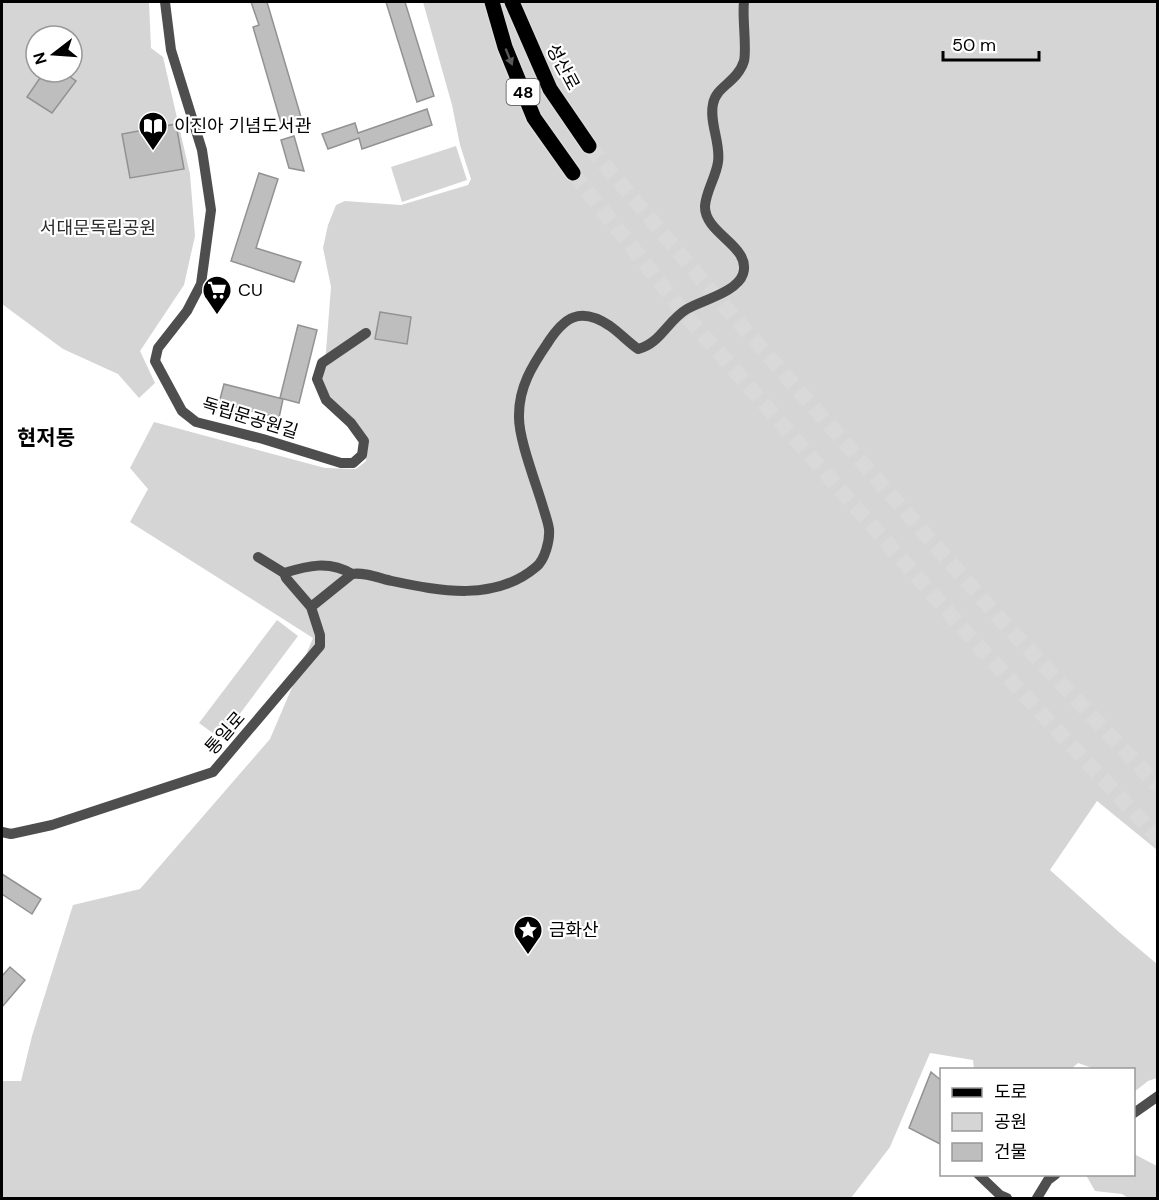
<svg xmlns="http://www.w3.org/2000/svg" width="1159" height="1200" font-family="'DM Sans','Noto Sans KR',sans-serif">
<style>
.green{fill:#d5d5d5;fill-rule:evenodd}
.building{fill:#bebebe;stroke:#929292;stroke-width:1.5}
.lines{fill:none;stroke-linecap:round;stroke-linejoin:round}
.primary-tunnel{stroke:#d9d9d9;stroke-width:15;stroke-dasharray:15 8;stroke-linecap:butt}
.primary-casing{stroke:#dbdbdb;stroke-width:18}
.minor{stroke:#4e4e4e;stroke-width:10}
.primary{stroke:#000;stroke-width:15}
.oneway{fill:#595959}
.labels{text-anchor:middle;stroke-width:4.5;stroke-linejoin:round;paint-order:stroke}
.shield{fill:#fff;stroke:#4c4c4c;stroke-width:1.5}
.shield-label{font-size:16px;font-weight:bold;fill:#000}
.street-label{font-size:18px;fill:#000;stroke:#fff}
.poi-label{font-size:18px;fill:#000;stroke:#fff;text-anchor:start}
.park-label{font-size:18px;fill:#2c2c2c;stroke:#fff}
.quarter-label{font-size:21px;font-weight:bold;fill:#000;stroke:#fff}
</style>
<rect width="100%" height="100%" fill="#fff"/>
<path class="green" d="M2 2H149L151 48 163 57 190 174 195 236 184 285 140 351 155 383 139 398 118 374 63 349 2 304ZM36 36H72V72H36Z
M423 2H1157V850L1097 801 1050 870 1119 932 1157 964V1078L1148 1081 1134 1092V1070L1095 1069 1078 1063 1071 1069H974L973 1060 930 1053 890 1147 851 1198H2V1081H21L32 1036 73 905 140 889 270 739 313 638 130 522 148 489 130 468 154 422 325 468 356 469 366 461 368 439 329 398 322 380 325 364 331 287 323 248 328 225 336 205 345 201 401 205 468 185 471 179 460 145 452 105Z
M456 146 467 180 402 202 391 167Z
M277 620 298 636 221 739 199 723Z
M1134 1154 1157 1166V1198H1128L1122 1194 1095 1191 1086 1175 1134 1174Z"/>
<path class="building" d="M251 2H267L301 117 281 123 253 27 259 25Z
M386 2H405L434 96 417 102Z
M44 72H63L76 81 52 113 27 97Z
M427 109 432 125 362 149 359 138 328 149 322 134 355 123 358 133Z
M176 124 184 169 130 178 122 134Z
M294 136 304 171 289 168 281 140Z
M259 173 278 179 256 248 301 262 294 282 231 261Z
M380 312 411 317 407 344 375 339Z
M298 325 317 330 299 403 280 398Z
M224 384 283 399 279 418 219 403Z
M2 874 41 899 32 914 2 894Z
M10 967 25 980 2 1007V976Z
M931 1072 942 1081V1145L909 1128Z"/>
<g class="lines">
<path class="primary-tunnel" d="M589 146 712 292 1001 620 1158 786
M573 173 689 319 974 641 1158 838"/>
<g class="primary-casing">
<path id="primary" d="M492 2 505 47 534 118 573 173
M512 2 550 89 589 146"/>
</g>
<path class="minor" d="M165 2 171 50 202 150 211 210 201 284 187 311 158 348 155 361 182 411 196 422 263 439 341 463H353L362 455 364 441 351 423 326 400 317 379 322 363 366 333
M258 557 284 573
M311 607 286 578 284 573C307 566 329 560 352 574
M2 832 11 834 52 825 213 772 320 646V635L311 607 352 574C364 572 379 578 392 581 440 591 495 602 536 567 545 560 550 540 549 529 548 522 545 514 543 507 536 483 518 438 519 415 519 387 532 366 547 344 564 317 580 306 610 326 620 333 628 342 638 349 660 344 668 320 687 309 703 300 737 292 743 274 752 246 704 234 705 206 706 191 716 177 718 162 721 143 709 123 713 104 716 86 737 83 744 61 747 48 742 17 744 2
M1134 1113 1158 1096
M978 1174 1000 1195 1007 1198
M1037 1198 1048 1180 1056 1174"/>
<use href="#primary" class="primary"/>
</g>
<defs><path id="oneway-solid" d="M-6-.8H1V-3.2L6.5 0L1 3.2V.8H-6Z" transform="scale(1.5)"/></defs>
<use class="oneway" href="#oneway-solid" transform="translate(509 57) rotate(68)"/>
<defs>
<g id="library-pin" transform="scale(1.5)"><path d="M0 17L-7.5 6A9.5 9.5 0 1 1 7.5 6Z" fill="#000" stroke="#fff"/><path d="M-6-4Q-3-5.5-.7-3.5V5Q-3 3-6 4ZM6-4Q3-5.5 .7-3.5V5Q3 3 6 4Z" fill="#fff"/></g>
<g id="supermarket-pin" transform="scale(1.5)"><path d="M0 17L-7.5 6A9.5 9.5 0 1 1 7.5 6Z" fill="#000" stroke="#fff"/><path d="M-6-5.5h2.5l.6 2H6L4.5 2H-2.5L-4.4-4H-6ZM-1.5 3.2a1.3 1.3 0 1 0 .1 0ZM3 3.2a1.3 1.3 0 1 0 .1 0Z" fill="#fff"/></g>
<g id="sight-pin" transform="scale(1.5)"><path d="M0 17L-7.5 6A9.5 9.5 0 1 1 7.5 6Z" fill="#000" stroke="#fff"/><path d="M0-6L1.8-2.2L6-1.7L2.9 1.2L3.7 5.4L0 3.3L-3.7 5.4L-2.9 1.2L-6-1.7L-1.8-2.2Z" fill="#fff"/></g>
</defs>
<g fill-rule="evenodd">
<use href="#library-pin" x="153" y="126"/>
<use href="#supermarket-pin" x="217" y="290"/>
<use href="#sight-pin" x="528" y="930"/>
</g>
<g class="labels">
<rect class="shield" x="506.5" y="79" width="33" height="26" rx="4.5"/>
<g class="shield-label">
<text x="523" y="98">48</text>
</g>
<g class="street-label">
<text transform="translate(563 67) rotate(62)" y="6">성산로</text>
<text transform="translate(250 418) rotate(17)" y="6">독립문공원길</text>
<text transform="translate(225 733) rotate(-49)" y="6">통일로</text>
</g>
<g class="poi-label">
<text x="174" y="132">이진아 기념도서관</text>
<text x="238" y="296">CU</text>
<text x="549" y="936">금화산</text>
</g>
<g class="park-label">
<text x="98" y="234">서대문독립공원</text>
</g>
<g class="quarter-label">
<text x="46" y="445">현저동</text>
</g>
</g>
<rect width="1159" height="1200" fill="none" stroke="#000000" stroke-width="6"/>
<rect x="940" y="1068" width="195" height="108" fill="#ffffff" stroke="#999999" stroke-width="1.5"/>
<rect x="952" y="1088" width="30" height="9" fill="#000000" stroke="#999999" stroke-width="1.5"/>
<text x="994" y="1098" font-size="18" fill="#000000">도로</text>
<rect x="952" y="1113" width="30" height="18" fill="#d5d5d5" stroke="#999999" stroke-width="1.5"/>
<text x="994" y="1128" font-size="18" fill="#000000">공원</text>
<rect x="952" y="1143" width="30" height="18" fill="#bebebe" stroke="#999999" stroke-width="1.5"/>
<text x="994" y="1158" font-size="18" fill="#000000">건물</text>
<g transform="translate(54 54) rotate(253)"><circle r="28" fill="#ffffff" stroke="#999999" stroke-width="1.5"/>
<path d="M0-4.5L10 22L0 15L-10 22Z" fill="#000000"/>
<text y="-9" font-size="16" font-weight="bold" text-anchor="middle" fill="#000000">N</text>
</g>
<path d="M943 51v9h96v-9" fill="none" stroke="#000000" stroke-width="3"/>
<text x="952" y="51" font-size="18" fill="#000000" stroke="#ffffff" stroke-width="4.5" paint-order="stroke">50 m</text>
</svg>
